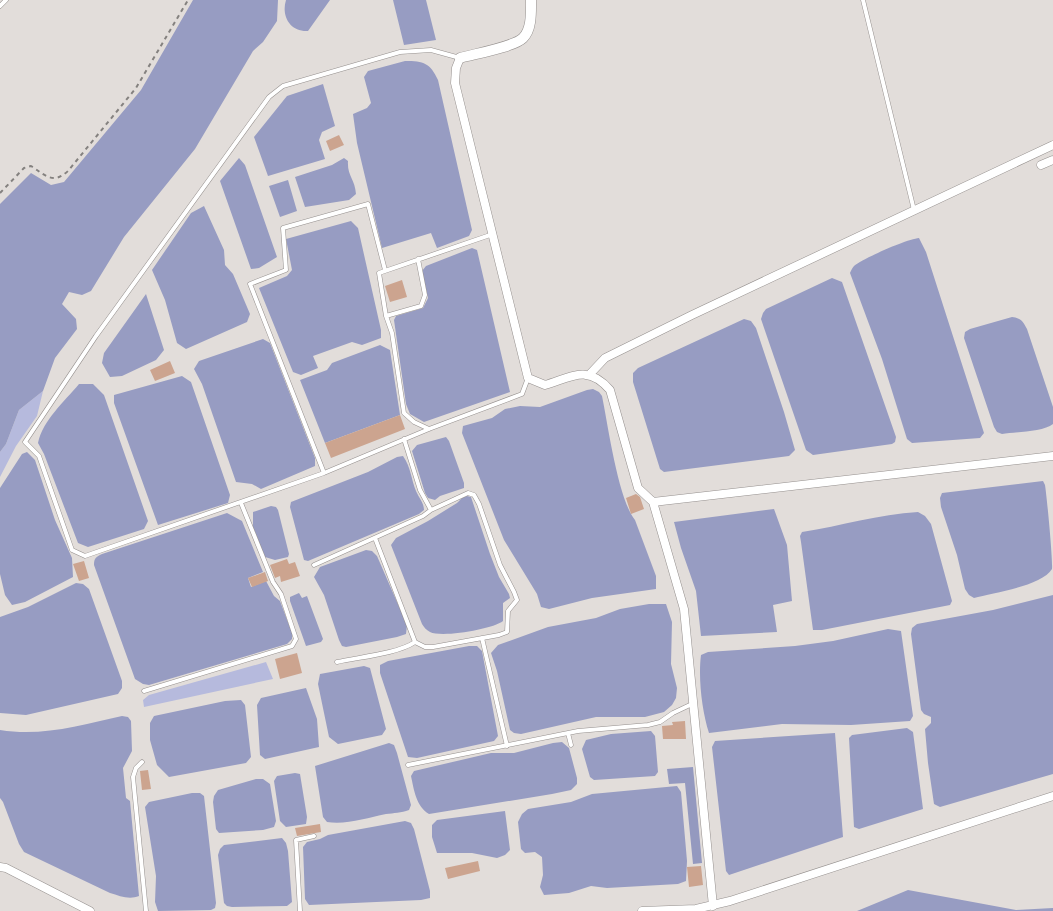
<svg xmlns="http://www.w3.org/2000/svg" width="1053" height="911" font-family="'Public Sans',sans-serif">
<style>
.green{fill:#b6badd}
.forest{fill:#9499bf}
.water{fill:#979cc2}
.building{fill:#cca48f}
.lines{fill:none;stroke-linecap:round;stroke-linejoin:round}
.service-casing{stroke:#95908e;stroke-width:5}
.minor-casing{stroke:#95908e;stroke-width:9}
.tertiary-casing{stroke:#95908e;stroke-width:11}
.path{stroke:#84817f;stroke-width:2;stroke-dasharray:4 4;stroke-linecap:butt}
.service{stroke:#fff;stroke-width:4}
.minor{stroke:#fff;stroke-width:8}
.tertiary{stroke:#fff;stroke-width:10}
</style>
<rect width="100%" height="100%" fill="#e2ddda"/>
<path class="green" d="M43 391 37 416 16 446 0 477V452L6 444 19 410Z
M266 662 273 679 144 707 143 700 149 695Z"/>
<path class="forest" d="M693 767 702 863 693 864 685 783 669 784 667 769Z"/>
<path class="water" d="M193 0H278L277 21 263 42 253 51 195 149 124 237 91 291 82 295 69 292 62 304 76 319 77 329 55 358 43 391 19 410 6 444 0 452V204L31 173 51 185 64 182 141 90Z
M286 0H330L308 31C290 32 281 16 286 0Z
M393 0H426L436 40 404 45Z
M405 61C424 61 430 63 438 80L472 230 469 236 437 248 431 233 382 248 357 143 353 114 367 108 371 103 364 77 368 71Z
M323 84 335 126 322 132 319 140 325 159 268 176 254 137 287 96Z
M239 158 245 165 277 257 259 268 251 269 220 181Z
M344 158 348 161C347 176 355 179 356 194L349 200 305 207 295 177 332 165Z
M288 180 297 211 280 217 269 186Z
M204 206 224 250 225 265 233 274 250 314 247 322 186 349 177 343 165 300 152 270 191 213Z
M351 221 358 228 381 330V338L362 345 352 342 313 356 318 368 301 375 293 372 259 288 287 276 292 270 286 239Z
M919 238 926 252 984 433 980 438 912 443 907 439 882 359 850 273C851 271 852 268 854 266 864 258 907 239 919 238Z
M472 248 477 250 510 392 424 422 410 414 406 404 394 320 396 316 423 308 428 298 422 271 426 266Z
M832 278 842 282 896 437 895 442 892 444 813 455 806 450 761 319 763 313 766 309Z
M146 294 164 350 156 360 122 376 110 377 102 363 104 353Z
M1012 317C1021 318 1023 321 1027 329L1053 407V424C1043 432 1015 432 1002 434L997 432 994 427 964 338 965 332 970 329Z
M744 319 751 321 756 328 784 412 795 450 789 456 664 472 660 469 633 382V373L638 368Z
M263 339 270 343 315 458V466L261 489 252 484 236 482 202 384 194 369 199 361Z
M380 345 390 350 400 415 325 443 300 380 327 370 332 363Z
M182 376 191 382 230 495 228 503 158 525 114 403V395Z
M79 384H93L104 395 148 521 144 529 88 547 78 543 44 454 38 443C43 420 64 402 79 384Z
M593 389 599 392 602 396C608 425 618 499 635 520L656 576V589L592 598 549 609 541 607 537 594 504 540 462 433 463 426 492 418 505 409 520 406 540 407 587 390Z
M446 437 449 441 464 483V488L440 496 435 500 428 498 425 493 412 451 417 445Z
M27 452 35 460 55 520 72 558 73 577 25 602 12 605 5 595 0 574V488L22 454Z
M403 456C411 467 411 479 416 491 419 498 424 503 424 510L419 514 308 561 304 560 290 507 291 502 368 472 397 457Z
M1043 481 1045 485C1047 498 1053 561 1052 569 1042 586 993 593 974 598L969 595 965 589 957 555 941 507 940 498 942 493Z
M467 496 471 497 490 554 499 577 509 594 510 598 503 603V621C493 629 442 638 430 632 426 630 424 627 422 624L391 545 396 538 428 521 457 503 462 498Z
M271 506 276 507 278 510 289 554 288 557 275 560 265 557 253 527V512Z
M774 509 787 545 792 601 773 605 777 632 701 636 696 591 681 548 674 522Z
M918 512 925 516 931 524 952 601 950 605 822 630H813L801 542 800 536 802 532C841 526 879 514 918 512Z
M227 513 242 521 263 572 248 578 251 587 266 581 274 596 280 601 292 633V639L287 644 149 685 143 684 135 679 94 565C94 558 96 557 102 554Z
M366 550 372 551 377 556 407 625 406 634 397 637 346 647 342 646 339 640 324 595 314 577 320 567Z
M76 583 83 584 89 589 122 681V688L118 694 26 715 0 713V617L28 607Z
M299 593 302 598 307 596 323 639 321 642 306 646 290 601V597Z
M1053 595V774L940 807 934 804 928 763 925 729 931 723V717L924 714 921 710 911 634 912 628 917 624 993 610Z
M649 604H666L672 622 671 664 677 688 676 698 672 705 664 712 645 717H596L521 734 514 733 510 730 497 671 491 653 498 645 548 627 596 618 620 609Z
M888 629 901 631 913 716 910 721 851 725 782 724 709 733C702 711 698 678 701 655L708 652 795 646 833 641Z
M469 646H477L482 651 498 736 494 741 417 758 408 757 380 673V665L388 661Z
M364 666 370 668 386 729 382 735 338 744 329 737 318 684 320 674Z
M306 688 317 719 319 747 265 759 260 755 257 705 261 698Z
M241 700 245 705 251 757 246 763 169 777 157 765 150 740V723L154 716 225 701Z
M122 716 128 717 131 721 132 751 123 768 126 798 130 801 139 896C129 900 120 896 110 893L24 852 19 844 3 802 0 798V730C42 737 81 725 122 716Z
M907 728 913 732 923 809 859 829 854 827 849 738 852 735Z
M651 731 655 736 658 772 655 776 594 780 590 777 582 749 586 740 611 734Z
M835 733 843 837 729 875 726 871 712 747 715 741Z
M562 742 569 748 577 778V784L571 790 552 794 429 814C416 806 414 790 411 776L414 771 491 753H514L553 743Z
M389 743 394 745 397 753 411 805 409 810C401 813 394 813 386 814 367 818 346 825 327 822L323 817 315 766Z
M295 773 300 774 307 817 306 824 286 827 280 821 274 781 277 776Z
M256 779H263L270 784 276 821 274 827 263 830 219 833 216 829 213 802 214 796 218 790Z
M677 786 681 792 687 861 686 881 678 884 607 888 591 886 569 893 544 895 540 887 543 875 542 857 535 852 525 853 521 849 518 822 522 814 528 809 571 802 592 794Z
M192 793H200L204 796 216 903 215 908 211 910 158 911 155 902 156 876 145 807 149 802Z
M505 811 510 850 505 855 497 858 472 853H437L432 837V825L437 820Z
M405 821 411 823 414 829 430 891V898L421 900 309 905 305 899 303 847 307 842 320 839 328 835Z
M282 838 286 843 288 851 292 902 287 906 232 907 227 906 224 903 218 855 220 849 224 845Z
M908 890 1016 910 1053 908V911H857Z"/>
<path class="building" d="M339 135 344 145 330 151 326 141Z
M402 280 407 297 390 302 385 286Z
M170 361 175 373 155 381 150 370Z
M400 415 405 429 331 458 325 443Z
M636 494 640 497 644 509 631 514 626 498Z
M287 559 289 564 295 562 300 576 281 582 280 576 275 578 270 565Z
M84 561 89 578 79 581 73 564Z
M265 572 268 581 252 587 248 578Z
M297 653 302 673 280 679 275 659Z
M685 721 686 739H663L662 726 673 725 672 722Z
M148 770 151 789 142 790 140 771Z
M320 824 321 832 297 836 295 828Z
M478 861 480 871 448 879 445 868Z
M701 866 703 885 689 887 687 867Z"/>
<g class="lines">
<g class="service-casing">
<path id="service" d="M863 0 914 210
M0 6 6 0
M460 58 431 50 400 52 283 86 269 97 96 336 25 442 39 456 72 550 85 556 324 473 429 429 522 394 528 378
M386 316 421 306 425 295 418 259
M429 429 414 422 404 413 392 333 386 316 379 273 493 234
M404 439 420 490 431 510
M324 473 250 284 286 270 283 228 368 204 385 270
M375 538 415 642
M314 565 423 516 431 510 468 493 474 495 479 504 500 565 514 592 517 600 508 611 507 632 499 635 433 647H425L415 642C397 654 359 657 337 662
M482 638 507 746
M144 691 292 646 296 639 281 594 273 582 241 503
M568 733 571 745
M142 762 136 768 133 777 146 911
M408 765 578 731 648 725 660 722 673 713 692 704
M300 911 296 840 314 836"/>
</g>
<g class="minor-casing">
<path id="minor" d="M460 58 456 68 455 83 528 378 545 385C572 377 588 364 610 390L638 488 653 502 684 609 713 906
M1041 165 1053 160
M590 374 605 358 692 315 1053 145
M653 502 1053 456
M0 867 6 868 90 911
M642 911 696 909 730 901 1053 796"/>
</g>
<g class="tertiary-casing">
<path id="tertiary" d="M460 58C474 54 514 47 523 38 532 29 531 12 531 0"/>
</g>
<path class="path" d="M0 193 24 168 31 166C45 175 53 185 68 171L136 88 188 0"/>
<use href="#service" class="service"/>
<use href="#minor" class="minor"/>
<use href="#tertiary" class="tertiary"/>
</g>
</svg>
